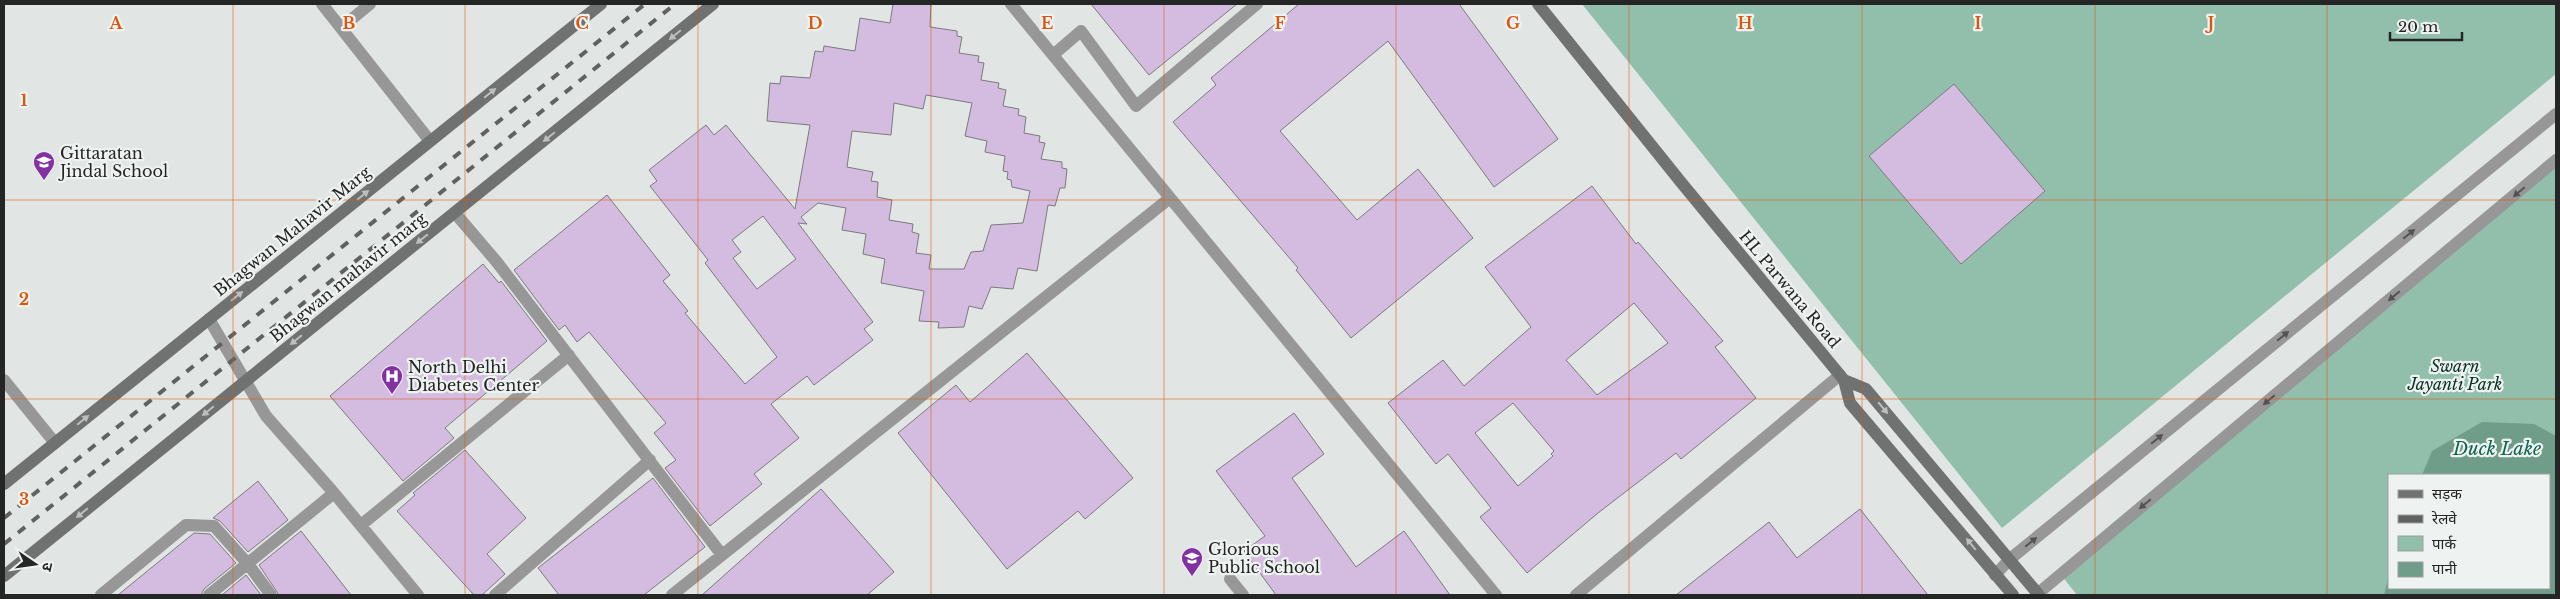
<svg xmlns="http://www.w3.org/2000/svg" width="2560" height="599" font-family="'Libre Baskerville','Noto Sans Devanagari',serif">
<style>
.green{fill:#92beac;fill-rule:evenodd}
.water{fill:#6f9d8a}
.building{fill:#d4bce1;stroke:#7c7a7d;fill-rule:evenodd}
.lines{fill:none;stroke-linecap:round;stroke-linejoin:round}
.street{stroke:#969796;stroke-width:12}
.secondary{stroke:#707271;stroke-width:12}
.rail{stroke:#606262;stroke-width:4;stroke-dasharray:9 9;stroke-linecap:butt}
.oneway{fill:#bcbfbd}
.oneway2{fill:#525352}
.grid{fill:none;stroke:#de560d;stroke-width:1;stroke-opacity:0.55}
.labels{text-anchor:middle;stroke-width:4.5;stroke-linejoin:round;paint-order:stroke}
.poi-label{font-size:16px;fill:#242525;stroke:#eef2f0;text-anchor:start}
.street-label{font-size:16px;fill:#242525;stroke:#eef2f0}
.park-label{font-size:16px;font-style:italic;fill:#063124;stroke:#eef2f0}
.water-label{font-size:18px;font-style:italic;fill:#10654c;stroke:#eef2f0}
.grid-label{font-size:16px;text-anchor:middle;font-weight:bold;fill:#de560d;stroke:#eef2f0;stroke-width:4.5;stroke-linejoin:round;paint-order:stroke}
</style>
<rect width="100%" height="100%" fill="#e1e5e3"/>
<path class="green" d="M1582 4H2556V74L2002 528Z
M2556 164V595H2077L2058 571ZM2389 475H2549V588H2389Z"/>
<path class="water" d="M2482 422 2534 424 2556 436V595H2384L2389 575V588H2549V475H2422L2432 451Z"/>
<path class="building" d="M893 4H931L930 27 957 31V36L962 37 959 53 979 56 978 62 984 63 981 80 999 83 998 88 1006 90 1003 106 1019 109 1018 115 1026 117 1024 133 1040 136 1039 142 1045 143 1041 159 1062 162V168L1067 169 1065 188H1060L1055 206 1048 205 1037 271 1018 268 1013 289 991 287 982 309 969 306 964 327 938 328 939 322 919 321 924 291 881 283 885 259 863 254 866 234 842 230 846 208 818 203 801 217 807 224 798 223 873 322 864 329 873 340 814 385 807 376 771 404 799 438 754 474 762 484 710 526 665 468 676 460 654 433 666 423 589 332 577 342 565 325 559 330 514 270 607 195 670 275 663 281 688 311 685 313 745 384 777 357 705 263 708 260 650 186 657 181 649 170 706 125 714 135 726 125 795 209 810 125 767 121 770 83 780 84 781 76 810 78 815 51 823 52 824 46 855 51 860 18 890 23ZM926 95 972 103 965 136 987 141 985 152 1005 156 1003 171 1008 172 1007 179 1011 180 1012 187 1030 191 1023 223 991 225 983 251 971 252 964 269H929L931 255 916 253 919 234 912 232 913 224 889 220 892 200 877 197 878 182 871 181 873 172 847 167 852 131 891 135 894 103 923 109ZM763 216 796 259 757 289 733 258 741 252 732 240Z
M1091 4H1237L1149 75Z
M1299 4H1459L1558 139 1494 187 1388 41 1280 131 1357 220 1418 169 1473 238 1351 338 1296 270 1298 268 1173 122 1216 85 1211 78Z
M1954 84 2045 191 1961 264 1869 156Z
M1592 186 1636 244 1638 242 1723 341 1715 347 1756 398 1681 459 1676 453 1598 513 1527 573 1480 517 1491 508 1448 454 1436 464 1388 403 1443 360 1464 386 1531 327 1485 267ZM1634 303 1668 343 1597 395 1566 360ZM1513 403 1554 451 1551 454 1553 456 1518 486 1475 433Z
M483 264 499 283 501 281 547 341 445 428 454 438 403 481 330 396Z
M1027 353 1133 478 1085 519 1078 511 1007 569 898 433 956 385 970 402Z
M1294 413 1324 454 1292 478 1356 567 1404 531 1450 595H1276L1244 551 1265 536 1216 471Z
M465 450 526 518 487 554 505 574 482 595H474L397 511 415 495 413 493Z
M653 478 705 547 644 595H559L538 568Z
M258 481 288 520 248 552 220 521 213 518Z
M821 489 894 572 867 595H702Z
M1860 509 1928 595H1676L1769 522 1797 558Z
M301 531 351 595H279L259 565Z
M194 533 210 534 236 563 204 589 201 595H118Z
M246 575 261 595H222Z"/>
<g class="lines">
<path class="street" d="M322 4 430 141
M1011 4 1496 595
M341 28 370 4
M1053 55 1081 31 1136 106 1257 4
M455 213 496 261 722 555
M209 319 266 416 334 493 418 595
M4 380 55 443
M361 525 569 355
M1995 575 2010 559 2556 114
M1230 579 1243 595
M101 595 186 525 214 526 248 564 271 595
M209 595 334 493
M495 595 650 460
M672 595 1170 198
M1576 595 1840 375
M2036 595 2556 160"/>
<path class="secondary" d="M1538 4 1680 181 1844 380 1850 403 2013 595
M1844 380 1866 389 2039 595
M4 484 601 4
M4 576 713 4"/>
<path class="rail" d="M4 518 645 4
M4 544 675 4"/>
</g>
<defs><path id="oneway-solid" d="M-6-.8H1V-3.2L6.5 0L1 3.2V.8H-6Z" transform="scale(1.25)"/></defs>
<g class="oneway">
<use href="#oneway-solid" transform="translate(675 35) rotate(141)"/>
<use href="#oneway-solid" transform="translate(490 93) rotate(-39)"/>
<use href="#oneway-solid" transform="translate(549 137) rotate(141)"/>
<use href="#oneway-solid" transform="translate(363 195) rotate(-39)"/>
<use href="#oneway-solid" transform="translate(422 239) rotate(141)"/>
<use href="#oneway-solid" transform="translate(237 296) rotate(-39)"/>
<use href="#oneway-solid" transform="translate(296 340) rotate(141)"/>
<use href="#oneway-solid" transform="translate(1883 408) rotate(50)"/>
<use href="#oneway-solid" transform="translate(208 411) rotate(141)"/>
<use href="#oneway-solid" transform="translate(83 420) rotate(-39)"/>
<use href="#oneway-solid" transform="translate(82 513) rotate(141)"/>
<use href="#oneway-solid" transform="translate(1971 544) rotate(-129)"/>
</g>
<g class="oneway2">
<use href="#oneway-solid" transform="translate(2519 192) rotate(140)"/>
<use href="#oneway-solid" transform="translate(2409 234) rotate(-39)"/>
<use href="#oneway-solid" transform="translate(2394 296) rotate(140)"/>
<use href="#oneway-solid" transform="translate(2283 336) rotate(-39)"/>
<use href="#oneway-solid" transform="translate(2269 400) rotate(140)"/>
<use href="#oneway-solid" transform="translate(2157 439) rotate(-39)"/>
<use href="#oneway-solid" transform="translate(2145 504) rotate(140)"/>
<use href="#oneway-solid" transform="translate(2031 542) rotate(-39)"/>
</g>
<path class="grid" d="M233 4V595M465 4V595M698 4V595M931 4V595M1164 4V595M1396 4V595M1629 4V595M1862 4V595M2095 4V595M2327 4V595M4 200H2556M4 399H2556"/>
<defs>
<g id="school-pin" transform="scale(1.125)"><path d="M0 17L-7.5 6A9.5 9.5 0 1 1 7.5 6Z" fill="#8131a1" stroke="#eef2f0"/><path d="M0-5L7-2L0 1L-7-2ZM-4 1L0 2.5L4 1V4Q0 6-4 4Z" fill="#fff"/></g>
<g id="hospital-pin" transform="scale(1.125)"><path d="M0 17L-7.5 6A9.5 9.5 0 1 1 7.5 6Z" fill="#8131a1" stroke="#eef2f0"/><path d="M-5-5h3v3.5h4V-5h3V5h-3V1.5h-4V5h-3Z" fill="#fff"/></g>
</defs>
<g fill-rule="evenodd">
<use href="#school-pin" x="44" y="162"/>
<use href="#hospital-pin" x="392" y="376"/>
<use href="#school-pin" x="1192" y="558"/>
</g>
<g class="labels">
<g class="poi-label">
<text x="60" y="159">Gittaratan<tspan x="60" dy="18">Jindal School</tspan></text>
<text x="408" y="373">North Delhi<tspan x="408" dy="18">Diabetes Center</tspan></text>
<text x="1208" y="555">Glorious<tspan x="1208" dy="18">Public School</tspan></text>
</g>
<g class="street-label">
<text transform="translate(292 231) rotate(-39)" y="6">Bhagwan Mahavir Marg</text>
<text transform="translate(348 277) rotate(-39)" y="6">Bhagwan mahavir marg</text>
<text transform="translate(1790 289) rotate(50)" y="6">HL Parwana Road</text>
</g>
<g class="park-label">
<text x="2455" y="372">Swarn<tspan x="2455" dy="18">Jayanti Park</tspan></text>
</g>
<g class="water-label">
<text x="2497" y="455">Duck Lake</text>
</g>
</g>
<g class="grid-label">
<text x="116" y="29">A</text>
<text x="349" y="29">B</text>
<text x="582" y="29">C</text>
<text x="815" y="29">D</text>
<text x="1047" y="29">E</text>
<text x="1280" y="29">F</text>
<text x="1513" y="29">G</text>
<text x="1745" y="29">H</text>
<text x="1978" y="29">I</text>
<text x="2211" y="29">J</text>
<text x="24" y="106">1</text>
<text x="24" y="305">2</text>
<text x="24" y="505">3</text>
</g>
<rect width="2560" height="599" fill="none" stroke="#242525" stroke-width="10"/>
<rect x="2388" y="474" width="162" height="115" fill="#eef2f0" stroke="#9da09f"/>
<rect x="2398" y="490" width="25" height="8" fill="#707271" stroke="#9da09f"/>
<text x="2432" y="499" font-size="15" fill="#242525">सड़क</text>
<rect x="2398" y="515" width="25" height="8" fill="#606262" stroke="#9da09f"/>
<text x="2432" y="524" font-size="15" fill="#242525">रेलवे</text>
<rect x="2398" y="536" width="25" height="15" fill="#92beac" stroke="#9da09f"/>
<text x="2432" y="549" font-size="15" fill="#242525">पार्क</text>
<rect x="2398" y="562" width="25" height="15" fill="#6f9d8a" stroke="#9da09f"/>
<text x="2432" y="574" font-size="15" fill="#242525">पानी</text>
<g transform="translate(35 564) rotate(103)" stroke="#eef2f0" stroke-width="4" paint-order="stroke">
<path d="M0-4L9 19L0 12L-9 19Z" fill="#242525"/>
<text y="-8" font-size="14" font-weight="bold" text-anchor="middle" fill="#242525">उ</text>
</g>
<path d="M2390 32v8h72v-8" fill="none" stroke="#242525" stroke-width="2.5"/>
<text x="2398" y="32" font-size="15" fill="#242525" stroke="#eef2f0" stroke-width="4" paint-order="stroke">20 m</text>
</svg>
